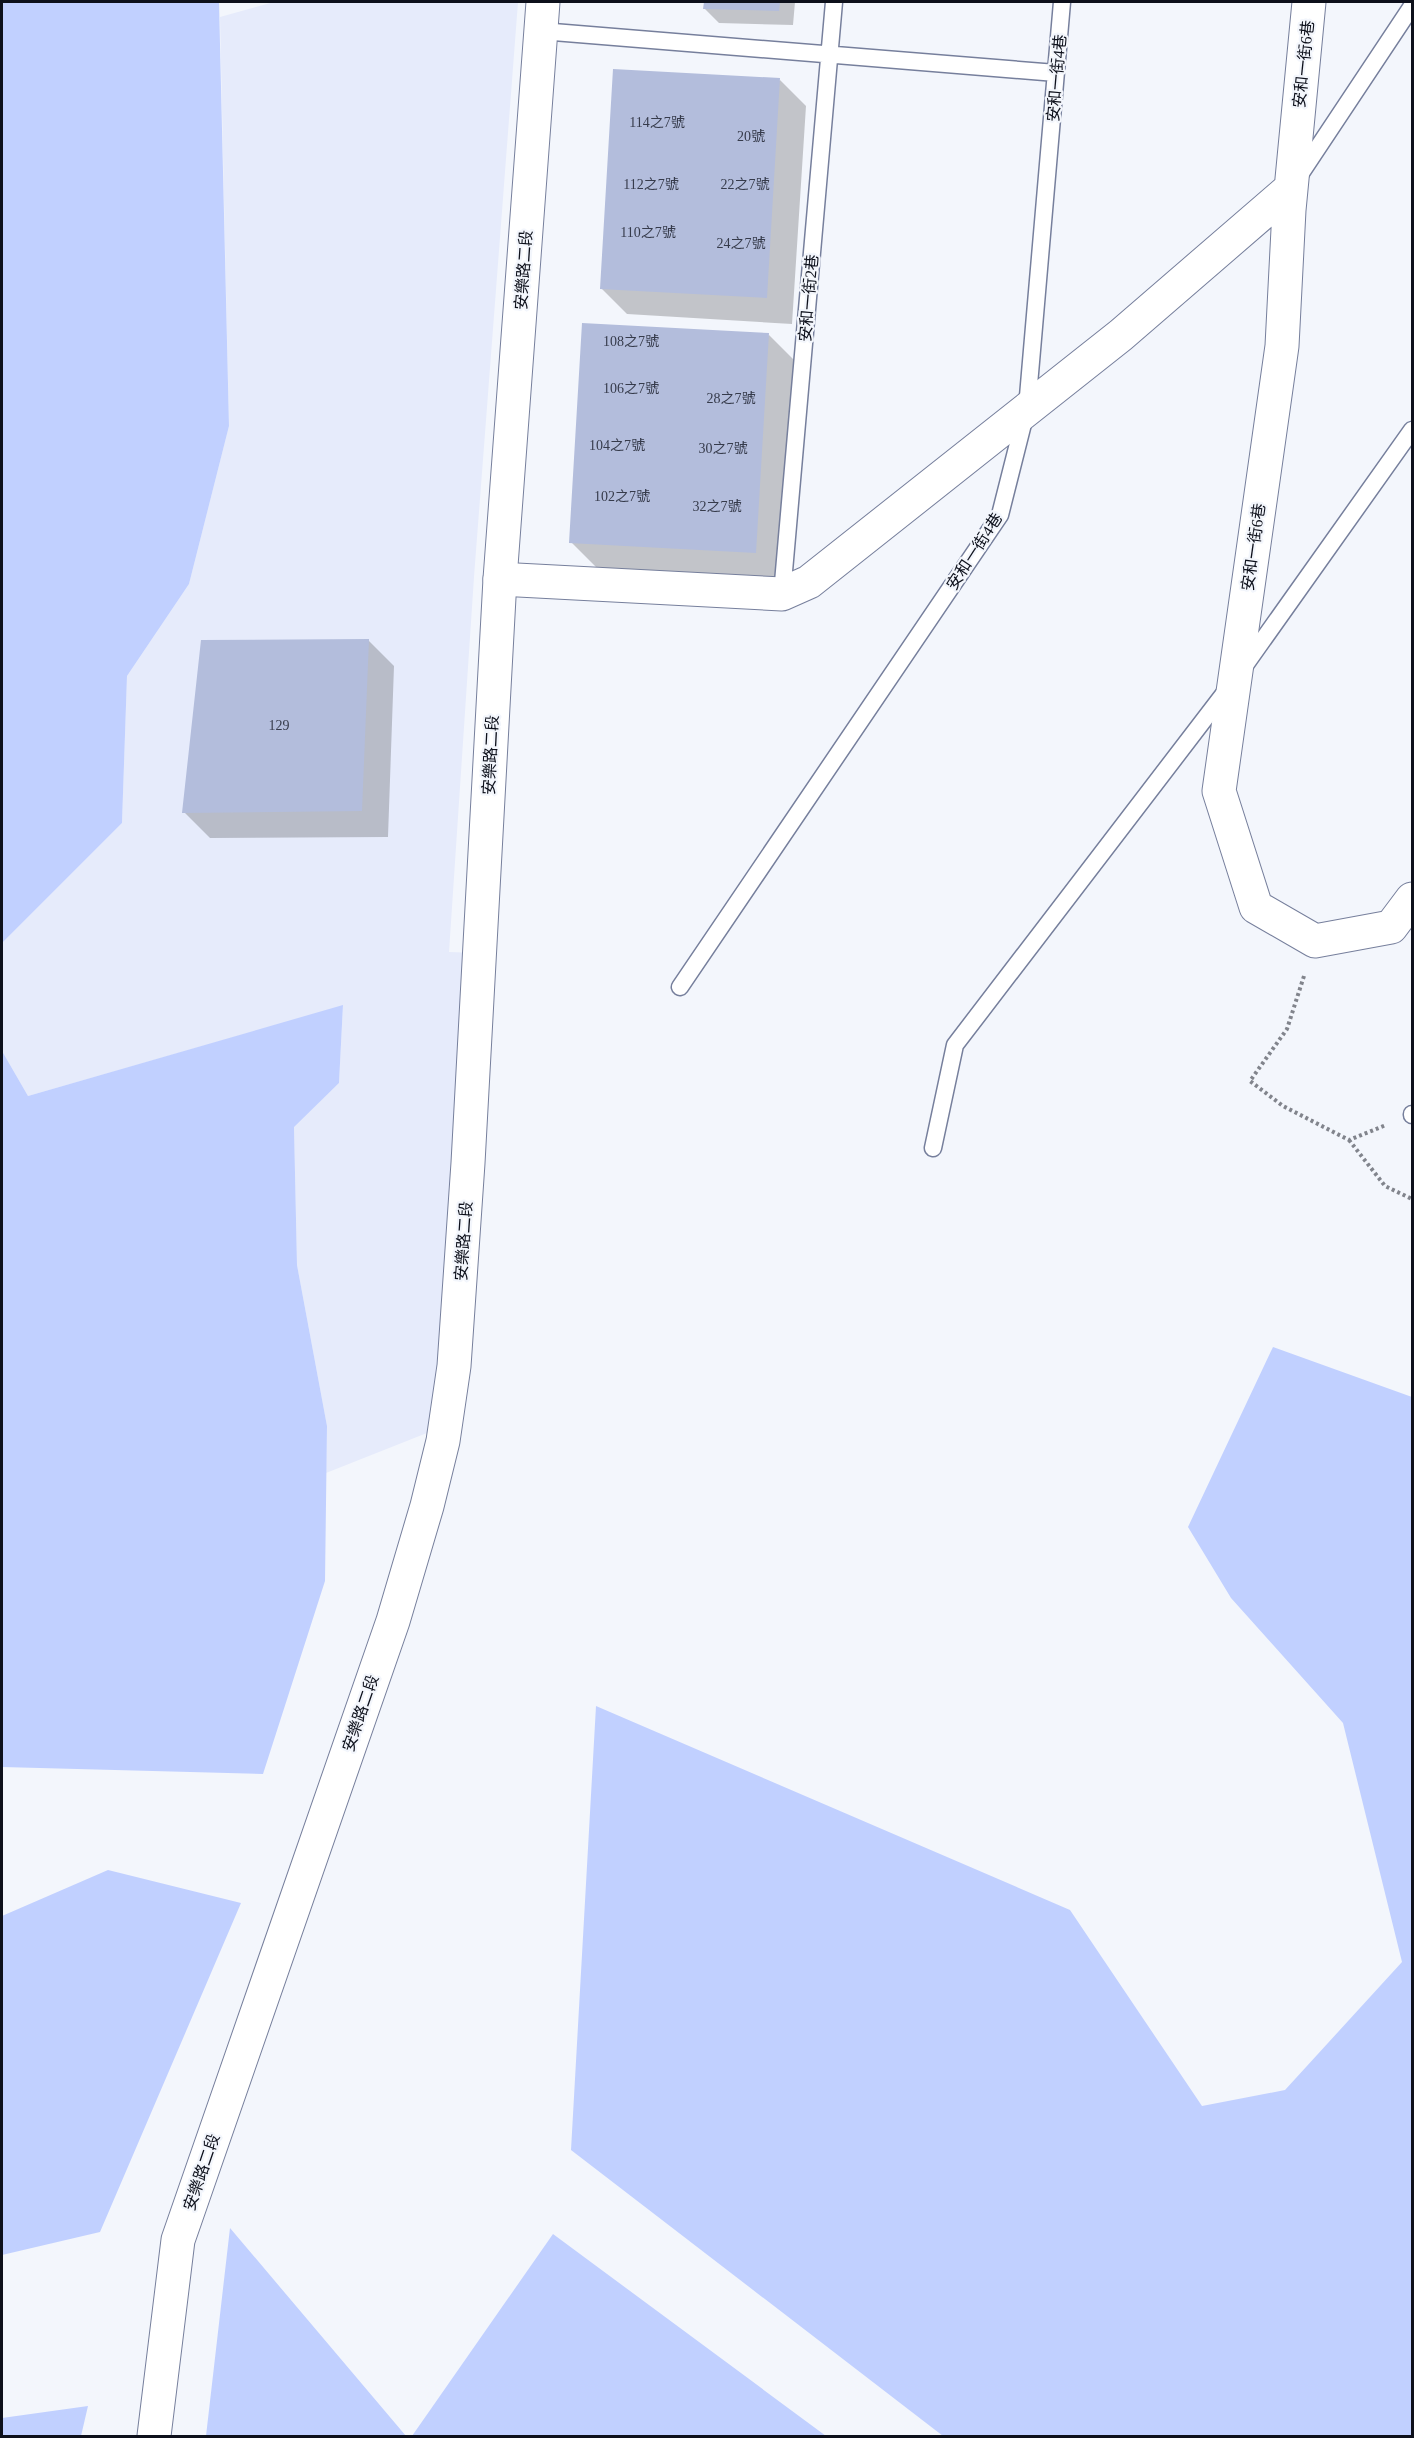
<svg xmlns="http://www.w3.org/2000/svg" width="1414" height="2438" font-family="'Times New Roman','Noto Sans TC',serif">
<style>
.built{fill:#e6ebfb}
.green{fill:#c1d0ff}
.shadow{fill:#0003}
.building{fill:#b3bddc}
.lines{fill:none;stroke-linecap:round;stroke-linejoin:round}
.service-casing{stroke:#767f9c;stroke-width:19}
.minor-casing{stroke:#767f9c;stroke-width:35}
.tertiary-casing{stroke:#767f9c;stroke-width:35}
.path{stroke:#81848c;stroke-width:4;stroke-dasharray:3 3;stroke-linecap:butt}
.service{stroke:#fff;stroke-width:16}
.minor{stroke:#fff;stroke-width:33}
.tertiary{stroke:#fff;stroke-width:33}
.labels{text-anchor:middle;stroke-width:4.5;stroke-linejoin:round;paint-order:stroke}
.number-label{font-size:14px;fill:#363b4b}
.street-label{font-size:16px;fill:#0d101b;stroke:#f3f6fc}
</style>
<rect width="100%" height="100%" fill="#f3f6fc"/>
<path class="built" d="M274 2H518L474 577 449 952 479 953 437 1429 326 1473 327 1426 297 1265 294 1126 339 1083 343 1006 28 1096 2 1051V943L122 823 127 676 189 584 229 426 220 17Z"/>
<path class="green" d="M2 2H219L229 426 189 584 127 676 122 823 2 943Z
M343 1005 339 1083 294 1127 297 1265 327 1426 325 1581 263 1774 2 1767V1051L28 1096Z
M1273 1347 1412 1397V2436H943L571 2150 596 1706 1070 1910 1202 2106 1285 2090 1402 1962 1343 1723 1231 1598 1188 1527Z
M108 1870 241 1903 100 2232 2 2255V1916Z
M230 2228 406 2436H206Z
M553 2234 826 2436H412Z
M88 2406 81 2436H2V2418Z"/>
<path class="shadow" d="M706 2H795L793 25 719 23 705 9Z
M780 80 806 106 792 324 627 314 601 288Z
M769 335 795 361 782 578 597 568 571 542Z
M368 640 394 666 388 837 210 838 184 812Z"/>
<path class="building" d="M704 2H780L779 11 703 9Z
M613 69 780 78 767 298 600 289Z
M582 323 769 333 756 553 569 543Z
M369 639 362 811 182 813 201 640Z"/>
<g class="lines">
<g class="service-casing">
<path id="service" d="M541 31 1056 73
M1299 176 1412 6
M782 594 834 2
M1243 668 1412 430
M680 987 1000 515 1027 408 1062 2
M1412 1115V1114
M933 1148 955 1045 1226 691"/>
</g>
<g class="minor-casing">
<path id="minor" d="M1309 2 1289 210 1282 346 1219 791 1256 907 1315 941 1391 927 1412 899
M500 579 782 594 809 582 1121 335 1290 189"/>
</g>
<g class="tertiary-casing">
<path id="tertiary" d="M154 2436 178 2240 393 1621 427 1506 443 1441 454 1366 468 1163 500 579 543 2"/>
</g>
<path class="path" d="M1304 976 1287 1029 1250 1081 1283 1106 1349 1140 1386 1125
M1349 1140 1385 1186 1412 1199"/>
<use href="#service" class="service"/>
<use href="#minor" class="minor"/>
<use href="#tertiary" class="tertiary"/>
</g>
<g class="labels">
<g class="number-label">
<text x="657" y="127">114之7號</text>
<text x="751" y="141">20號</text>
<text x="651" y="189">112之7號</text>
<text x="745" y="189">22之7號</text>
<text x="648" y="237">110之7號</text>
<text x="741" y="248">24之7號</text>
<text x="631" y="346">108之7號</text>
<text x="631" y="393">106之7號</text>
<text x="731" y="403">28之7號</text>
<text x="617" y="450">104之7號</text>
<text x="723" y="453">30之7號</text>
<text x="622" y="501">102之7號</text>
<text x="717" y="511">32之7號</text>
<text x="279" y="730">129</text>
</g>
<g class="street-label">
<text transform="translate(1303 64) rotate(-84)" y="6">安和一街6巷</text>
<text transform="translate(1056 78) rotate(-85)" y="6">安和一街4巷</text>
<text transform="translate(523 270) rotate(-86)" y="6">安樂路二段</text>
<text transform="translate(808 298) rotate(-85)" y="6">安和一街2巷</text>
<text transform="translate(1253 547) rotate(-82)" y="6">安和一街6巷</text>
<text transform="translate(974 551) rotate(-57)" y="6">安和一街4巷</text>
<text transform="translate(490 755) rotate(-87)" y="6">安樂路二段</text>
<text transform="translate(463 1241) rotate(-86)" y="6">安樂路二段</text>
<text transform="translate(360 1713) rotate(-71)" y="6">安樂路二段</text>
<text transform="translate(201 2172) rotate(-71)" y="6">安樂路二段</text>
</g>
</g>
<rect width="1414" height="2438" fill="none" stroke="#0d101b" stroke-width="6"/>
</svg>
